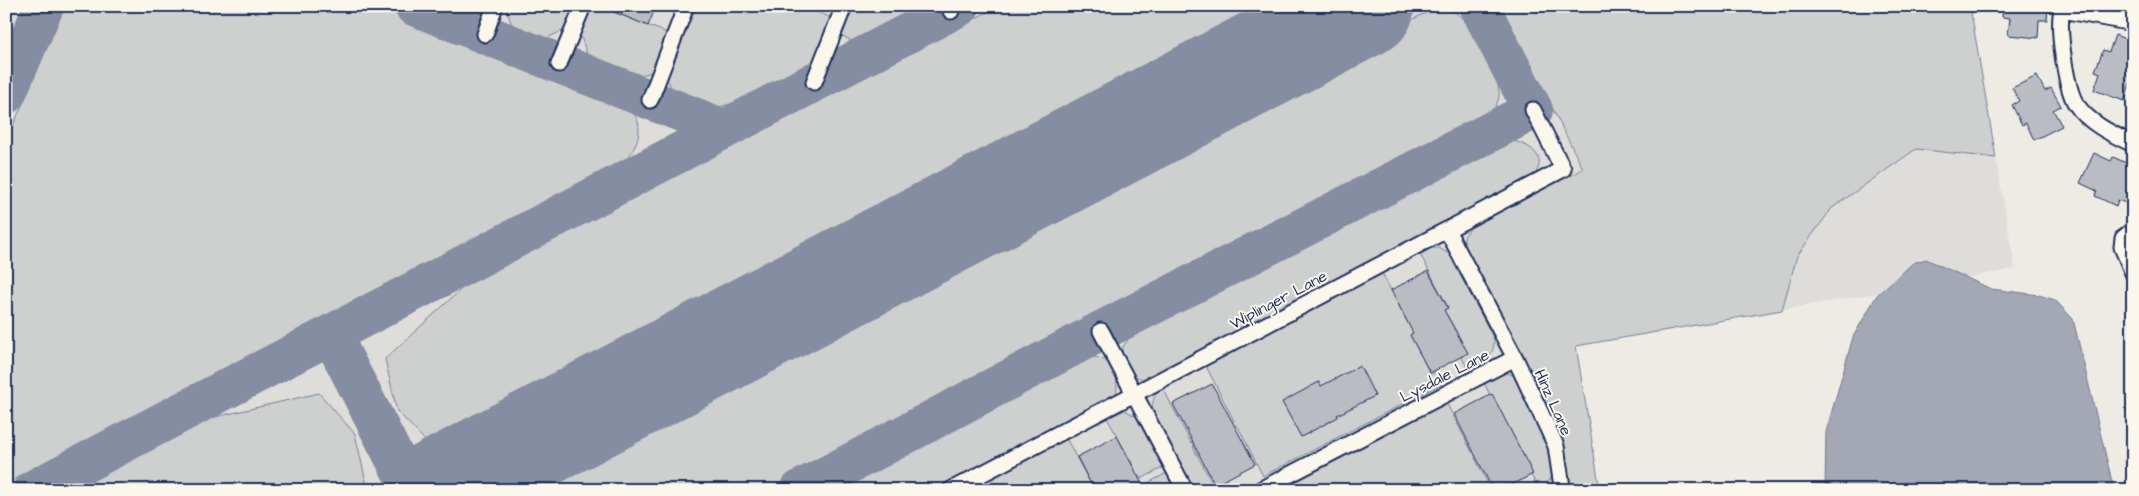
<svg xmlns="http://www.w3.org/2000/svg" width="2139" height="496" font-family="'Architects Daughter',sans-serif">
<style>
.built{fill:#deddda}
.green{fill:#cecfcf;stroke:#747f96}
.water{fill:#a3a8b4;stroke:#6d7892}
.lines{fill:none;stroke-linecap:round;stroke-linejoin:round}
.taxiway{stroke:#848da1;stroke-width:40}
.runway{stroke:#848da1;stroke-width:101}
.building{fill:#b9bcc3;stroke:#1b2f5e}
.minor-casing{stroke:#1b2f5e;stroke-width:19}
.minor{stroke:#fbf7ec;stroke-width:15}
.labels{text-anchor:middle;stroke-width:4;stroke-linejoin:round;paint-order:stroke}
.street-label{font-size:16px;fill:#1b2f5e;stroke:#fbf7ec}
</style>
<rect width="100%" height="100%" fill="#eeebe4"/>
<filter id="ink" filterUnits="userSpaceOnUse"><feTurbulence type="fractalNoise" baseFrequency=".02" numOctaves="2"/><feDisplacementMap in="SourceGraphic" scale="10" xChannelSelector="R" yChannelSelector="G"/><feConvolveMatrix kernelMatrix="1 2 1 2 8 2 1 2 1" color-interpolation-filters="sRGB"/></filter>
<g filter="url(#ink)">
<path class="built" d="M6 6H1970L2015 269 1576 346 1600 490H6Z"/>
<path class="green" d="M65 6H380L624 104C646 118 641 141 627 159L6 484V142Z
M505 6H575L566 29 541 41 514 31Z
M590 6H598L670 34 652 72 634 77 589 60 580 34Z
M695 6 762 8 763 6H802L832 18 814 61 735 103 718 107 674 93 666 77Z
M853 6H922L854 42 842 36Z
M999 6H1288L435 451 397 411 385 359 468 283Z
M1501 6H1970L1996 158 1916 149 1832 208 1797 256 1782 310 1576 346 1600 490H1570L1561 435 1464 245V237L1471 227 1583 169Z
M1437 10C1443 11 1451 9 1456 13 1471 22 1501 78 1499 96 1498 106 1492 111 1486 118L774 490H515L1421 15Z
M1509 140C1531 144 1551 158 1531 179L1152 377 1142 379 1132 375 1122 357V348L1129 338 1496 145Z
M1431 248H1439L1449 254 1494 339C1495 358 1483 361 1468 369L1461 356 1467 352 1447 315 1410 335 1431 374 1437 371 1443 383 1263 476 1237 425 1193 447 1216 490H1193L1152 409C1153 400 1154 392 1163 388L1191 443 1234 421 1206 366 1382 273 1410 327 1448 307 1420 254Z
M1091 357C1115 358 1119 375 1116 396L1098 406 936 490H837Z
M1505 372 1513 375C1526 401 1554 442 1553 470 1553 478 1547 484 1541 490H1539L1512 438 1475 458 1491 490H1275L1445 400 1472 452 1509 433 1483 381Z
M319 393 355 434 367 486 360 490H72L211 418Z
M1125 410 1138 418 1164 467 1141 479 1138 475 1110 490H1096L1135 469 1107 418Z
M1066 438 1094 490H968Z
M1167 473 1176 490H1147L1144 485Z"/>
<path class="water" d="M1926 259 1991 289 2039 295 2055 300 2073 319 2114 490H1825L1826 432 1853 337 1877 295 1913 263Z"/>
<g class="lines">
<path class="taxiway" d="M414 6 724 129
M6 94 44 6
M331 334 411 490
M33 490 960 6
M800 490 1101 331 1533 110 1479 6"/>
<path class="runway" d="M438 490 1364 6"/>
</g>
<path class="building" d="M600 6H656L648 26Z
M2003 6H2048L2047 20H2039L2038 38 2008 35 2010 18 2002 17Z
M2115 35 2133 42V85L2130 84 2124 101 2094 90 2100 73 2095 71 2103 50 2109 52Z
M2037 76 2045 91 2051 88 2061 106 2053 110 2062 126 2034 140 2026 123 2022 125 2012 105 2019 101 2012 88Z
M2094 153 2111 161 2113 157 2133 166V206L2118 200 2116 206 2095 196 2097 191 2080 183Z
M1428 271 1448 308 1444 310 1468 353 1430 373 1410 335 1413 333 1391 290Z
M1360 366 1375 396 1337 415 1338 417 1301 437 1282 402 1319 382 1321 386Z
M1212 384 1255 464 1215 485 1173 404Z
M1492 394 1533 474 1502 490H1493L1454 414Z
M1117 436 1139 478 1145 490H1094L1077 457Z"/>
<g class="lines">
<g class="minor-casing">
<path id="minor" d="M2063 6C2056 25 2066 88 2076 104 2088 123 2114 135 2133 144
M2062 10 2133 23
M951 11 953 6
M485 34 495 6
M559 64 583 6
M814 82 844 6
M650 100 686 6
M2133 230 2123 238 2122 247 2133 273
M1101 331 1185 490
M1515 358 1556 446 1562 487 1558 490
M951 490 1563 169 1533 110
M1260 490 1515 358 1447 230"/>
</g>
<use href="#minor" class="minor"/>
</g>
</g>
<g class="labels">
<g class="street-label">
<text transform="translate(1278 299) rotate(-28)" y="6">Wiplinger Lane</text>
<text transform="translate(1444 375) rotate(-27)" y="6">Lysdale Lane</text>
<text transform="translate(1554 402) rotate(66)" y="6">Hinz Lane</text>
</g>
</g>
<rect width="2139" height="496" fill="none" stroke="#fbf7ec" stroke-width="25"/>
<rect x="12" y="12" width="2114" height="471" fill="none" stroke="#1b2f5e" stroke-width="2" filter="url(#ink)"/>
</svg>
